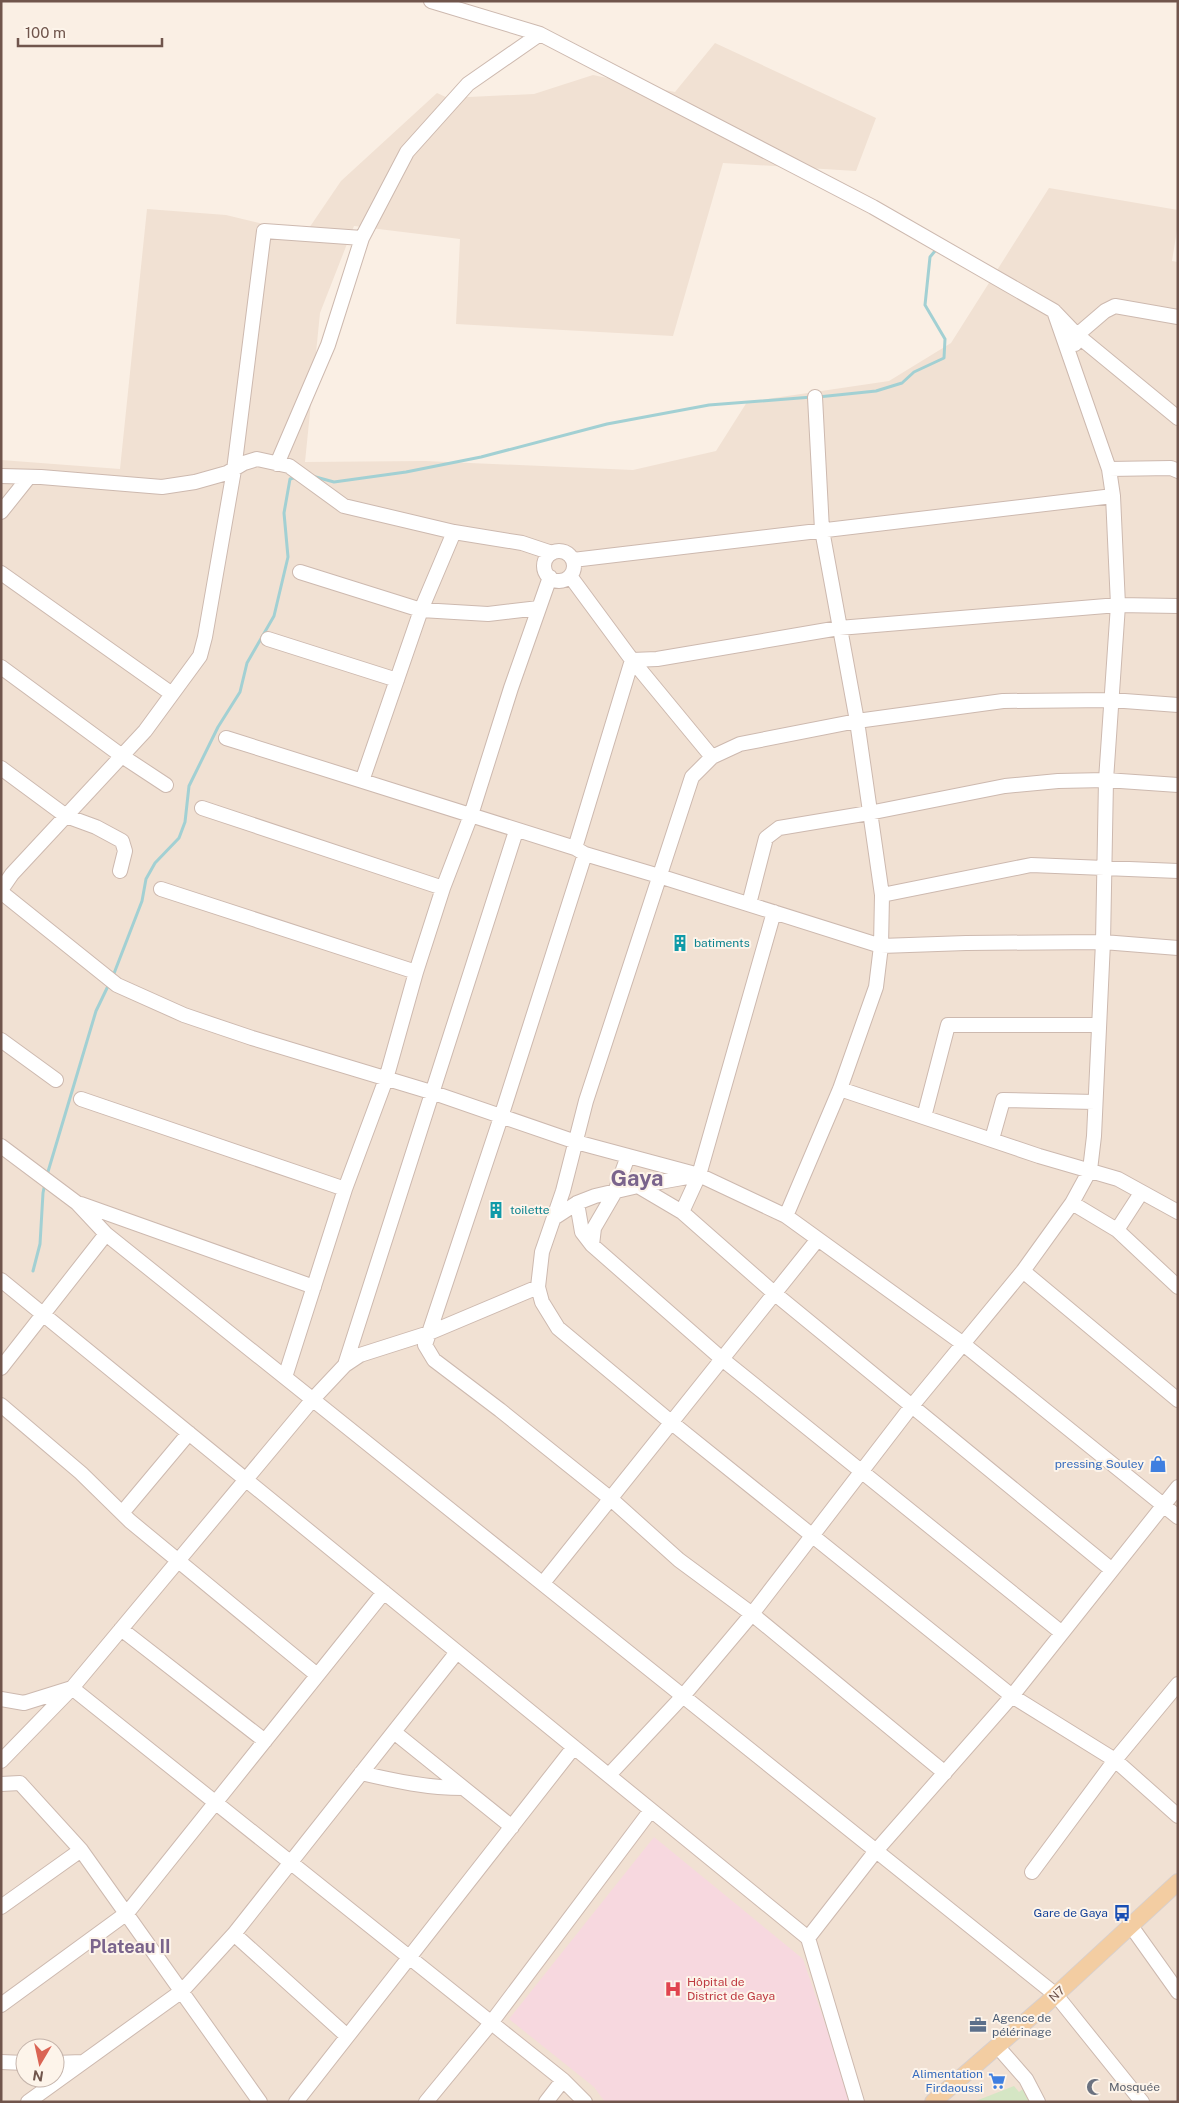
<svg xmlns="http://www.w3.org/2000/svg" width="1179" height="2103" font-family="'Public Sans',sans-serif">
<style>
.residential{fill:#f1e1d3;fill-rule:evenodd}
.medical{fill:#f7d8df}
.green{fill:#d5e6c4}
.lines{fill:none;stroke-linecap:round;stroke-linejoin:round}
.stream{stroke:#a2d0d3;stroke-width:3}
.minor-casing{stroke:#cdb9af;stroke-width:16}
.major-casing{stroke:#d7cfcd;stroke-width:18}
.minor{stroke:#fff;stroke-width:14}
.major{stroke:#f3cda2;stroke-width:16}
.labels{text-anchor:middle;stroke-width:4;stroke-linejoin:round;paint-order:stroke}
.culture-label{font-size:12px;fill:#0d838f;stroke:#fdf4ea;text-anchor:start}
.shop-label{font-size:12px;fill:#366cbe;stroke:#fdf4ea;text-anchor:end}
.transit-label{font-size:12px;fill:#164399;stroke:#fdf4ea;text-anchor:end}
.health-label{font-size:12px;fill:#be3a42;stroke:#fdf4ea;text-anchor:start}
.street-label{font-size:12px;fill:#70554c;stroke:#fdf4ea}
.service-label{font-size:12px;fill:#4e5e75;stroke:#fdf4ea;text-anchor:start}
.worship-label{font-size:12px;fill:#5b616d;stroke:#fdf4ea;text-anchor:start}
.district-label{font-size:18px;font-weight:bold;fill:#7a648c;stroke:#fdf4ea}
.town-label{font-size:22px;font-weight:bold;fill:#7a648c;stroke:#fdf4ea}
</style>
<rect width="100%" height="100%" fill="#faefe4"/>
<path class="residential" d="M715 43 876 118 856 171 723 163 673 336 456 324 460 239 354 226 320 313 305 462 425 461 633 470 716 451 747 402 889 381 951 343 1049 188 1178 210V224L1172 261 1178 262V2102H1V460L120 469 147 209 226 215 305 234 341 181 437 93 448 98 534 94 593 75 675 92ZM25 2048H55V2078H25Z"/>
<path class="medical" d="M654 1837 803 1959 852 2102H605L594 2087 509 2019Z"/>
<path class="green" d="M1014 2086 1019 2092 1023 2089 1029 2102H973Z"/>
<g class="lines">
<path class="stream" d="M818 397 876 391 902 383 914 372 944 358 945 339 925 305 930 257 935 251
M312 476 334 482 406 472 481 457 607 424 709 405 812 397
M113 976 142 901 146 879 155 863 179 838 185 822 189 786 218 727 240 692 247 663 274 616 288 557 284 513 290 479 297 477
M47 1175 96 1011 109 984
M33 1271 40 1244 43 1193 45 1183"/>
<g class="minor-casing">
<path id="minor" d="M431 1 540 34 873 207 1054 311 1077 335 1178 418
M1054 311 1109 469 1113 496 1118 605 1106 780 1103 942 1094 1136 1090 1170 1072 1203 1117 1230 1178 1287
M1075 344 1077 335 1105 311 1115 306 1178 317
M277 464 328 345 362 238 407 152 468 84 540 34
M1109 469 1171 468 1178 471
M1 476 41 477 162 487 195 482 227 473 244 463 257 459 289 466 344 506 454 532 522 543 552 553
M1 512 29 477
M544 566a15 15 0 1 1 30 0a15 15 0 1 1-30 0Z
M573 560 1113 496
M300 572 421 610 488 614 539 608
M1 573 172 694
M570 576 632 660 712 757
M268 639 397 680
M1 667 122 756 166 785
M1178 705 1111 700 1003 701 857 721 740 744 712 757 692 777 586 1101 563 1191 542 1252 538 1287 542 1302 558 1328 672 1423 1012 1696 1115 1760 1178 1816
M226 738 575 848 585 854 659 876 881 946 966 943 1103 942 1178 948
M1 768 66 816 96 827 122 841 125 851 120 871
M362 781 421 610 454 532
M202 808 443 888
M575 848 632 660 657 659 839 628 1118 605 1178 606
M585 854 501 1117 425 1345 434 1360 500 1410 611 1499 679 1560 752 1614 945 1773
M161 889 416 972
M1 890 12 874 145 731 200 656 205 637 234 470 264 231 362 238
M1 892 117 985 184 1015 252 1038 431 1092 576 1142 699 1175 786 1216 962 1343 1178 1517
M882 895 1031 865 1178 871
M749 904 766 838 779 828 869 813 1005 786 1058 781 1106 780 1178 785
M1 1040 56 1080
M840 1089 1039 1156 1118 1179 1178 1212
M81 1099 345 1189
M924 1117 948 1025H1099
M992 1139 1003 1100 1095 1102
M1 1146 77 1203 106 1234 1056 1995 1142 2102
M638 1186 682 1212 774 1293 1112 1570
M577 1203 582 1232 592 1245 722 1359 1062 1633
M81 1204 314 1287
M682 1212 699 1175 774 912
M786 1216 840 1089 876 987 881 946 882 895 857 721 822 530 815 397
M554 1218 577 1203 595 1196 638 1186 693 1176
M1117 1230 1141 1193
M592 1245 594 1228 615 1192 628 1156
M1023 1271 1178 1400
M1 1280 808 1938 857 2102
M345 1365 516 831
M1 1368 106 1234
M285 1377 345 1189 386 1079 416 972 443 888 471 815 511 688 550 577
M1 1405 81 1473 130 1521 317 1675
M122 1513 189 1433
M543 1583 818 1239
M121 1629 265 1741
M1 1699 24 1703 72 1688 313 1399 345 1365 360 1355 429 1333 538 1287
M394 1732 512 1827
M1 1761 72 1688 563 2080 585 2102
M361 1773C395 1781 428 1788 463 1788
M609 1775 683 1696 752 1614 911 1407 1023 1271 1072 1203
M1 1784 20 1783 81 1850 260 2102
M1032 1872 1115 1760 1178 1684
M1 1907 81 1850
M1131 1926 1178 1992
M234 1934 347 2036
M808 1938 875 1852 1012 1696 1178 1487
M1 2005 127 1913 384 1592
M997 2046 1026 2079 1038 2102
M1 2062 25 2063
M55 2063 82 2062
M28 2102 182 1991 234 1934 457 1652
M296 2102 574 1747
M426 2102 491 2023 651 1810
M546 2102 563 2080"/>
</g>
<g class="major-casing">
<path id="major" d="M933 2102 1047 2003 1178 1882"/>
</g>
<use href="#minor" class="minor"/>
<use href="#major" class="major"/>
</g>
<defs>
<g id="building-bare" transform="scale(1.35)"><path d="M-4-6H4V6H1V3H-1V6H-4ZM-2.5-4.3h1.7v1.8h-1.7ZM.8-4.3h1.7v1.8H.8ZM-2.5-1h1.7V.8h-1.7ZM.8-1h1.7V.8H.8Z" fill="#0f9aa8" stroke="#fdf4ea" stroke-width="2.5" paint-order="stroke"/></g>
<g id="shop-bare" transform="scale(1.35)"><path d="M-5-2.5h2.3a2.7 3.5 0 0 1 5.4 0H5L5.5 6h-11ZM-1.5-2.5h3a1.5 2.3 0 0 0-3 0Z" fill="#3f7fe0" stroke="#fdf4ea" stroke-width="2.5" paint-order="stroke"/></g>
<g id="bus-bare" transform="scale(1.35)"><path d="M-5-6H5V4H4V6H2V4H-2V6H-4V4H-5ZM-3.5-4V0h7V-4ZM-3.5 1.2v1.5H-2V1.2ZM2 1.2v1.5H3.5V1.2Z" fill="#1a4fb4" stroke="#fdf4ea" stroke-width="2.5" paint-order="stroke"/></g>
<g id="hospital-bare" transform="scale(1.35)"><path d="M-5-5h3v3.5h4V-5h3V5h-3V1.5h-4V5h-3Z" fill="#e0444e" stroke="#fdf4ea" stroke-width="2.5" paint-order="stroke"/></g>
<g id="office-bare" transform="scale(1.35)"><path d="M-6-3h4V-5.5h4V-3h4V5H-6ZM-1-4.5V-3h2v-1.5ZM-6 0V1H6V0Z" fill="#5c6f8a" stroke="#fdf4ea" stroke-width="2.5" paint-order="stroke"/></g>
<g id="supermarket-bare" transform="scale(1.35)"><path d="M-6-5.5h2.5l.6 2H6L4.5 2H-2.5L-4.4-4H-6ZM-1.5 3.2a1.3 1.3 0 1 0 .1 0ZM3 3.2a1.3 1.3 0 1 0 .1 0Z" fill="#3f7fe0" stroke="#fdf4ea" stroke-width="2.5" paint-order="stroke"/></g>
<g id="mosque-bare" transform="scale(1.35)"><path d="M3.5-4.9A6 6 0 1 0 3.5 4.9A5 5 0 1 1 3.5-4.9Z" fill="#6b7280" stroke="#fdf4ea" stroke-width="2.5" paint-order="stroke"/></g>
</defs>
<g fill-rule="evenodd">
<use href="#building-bare" x="680" y="943"/>
<use href="#building-bare" x="496" y="1210"/>
<use href="#shop-bare" x="1158" y="1464"/>
<use href="#bus-bare" x="1122" y="1913"/>
<use href="#hospital-bare" x="673" y="1989"/>
<use href="#office-bare" x="978" y="2025"/>
<use href="#supermarket-bare" x="997" y="2081"/>
<use href="#mosque-bare" x="1095" y="2087"/>
</g>
<g class="labels">
<g class="culture-label">
<text x="694" y="947">batiments</text>
<text x="510" y="1214">toilette</text>
</g>
<g class="shop-label">
<text x="1144" y="1468">pressing Souley</text>
<text x="983" y="2078">Alimentation<tspan x="983" dy="14">Firdaoussi</tspan></text>
</g>
<g class="transit-label">
<text x="1108" y="1917">Gare de Gaya</text>
</g>
<g class="health-label">
<text x="687" y="1986">Hôpital de<tspan x="687" dy="14">District de Gaya</tspan></text>
</g>
<g class="street-label">
<text transform="translate(1057 1994) rotate(-43)" y="4">N7</text>
</g>
<g class="service-label">
<text x="992" y="2022">Agence de<tspan x="992" dy="14">pélérinage</tspan></text>
</g>
<g class="worship-label">
<text x="1109" y="2091">Mosquée</text>
</g>
<g class="district-label">
<text x="130" y="1953">Plateau II</text>
</g>
<g class="town-label">
<text x="637" y="1186">Gaya</text>
</g>
</g>
<rect width="1179" height="2103" fill="none" stroke="#70554c" stroke-width="5"/>
<g transform="translate(40 2063) rotate(189)"><circle r="24" fill="#fdf4ea" stroke="#c5b4ab"/>
<path d="M0-4L9 19L0 12L-9 19Z" fill="#da6454"/>
<text y="-8" font-size="14" font-weight="bold" text-anchor="middle" fill="#70554c">N</text>
</g>
<path d="M18 38v8h144v-8" fill="none" stroke="#70554c" stroke-width="2.5"/>
<text x="25" y="38" font-size="15" fill="#70554c" stroke="#fdf4ea" stroke-width="4" paint-order="stroke">100 m</text>
</svg>
